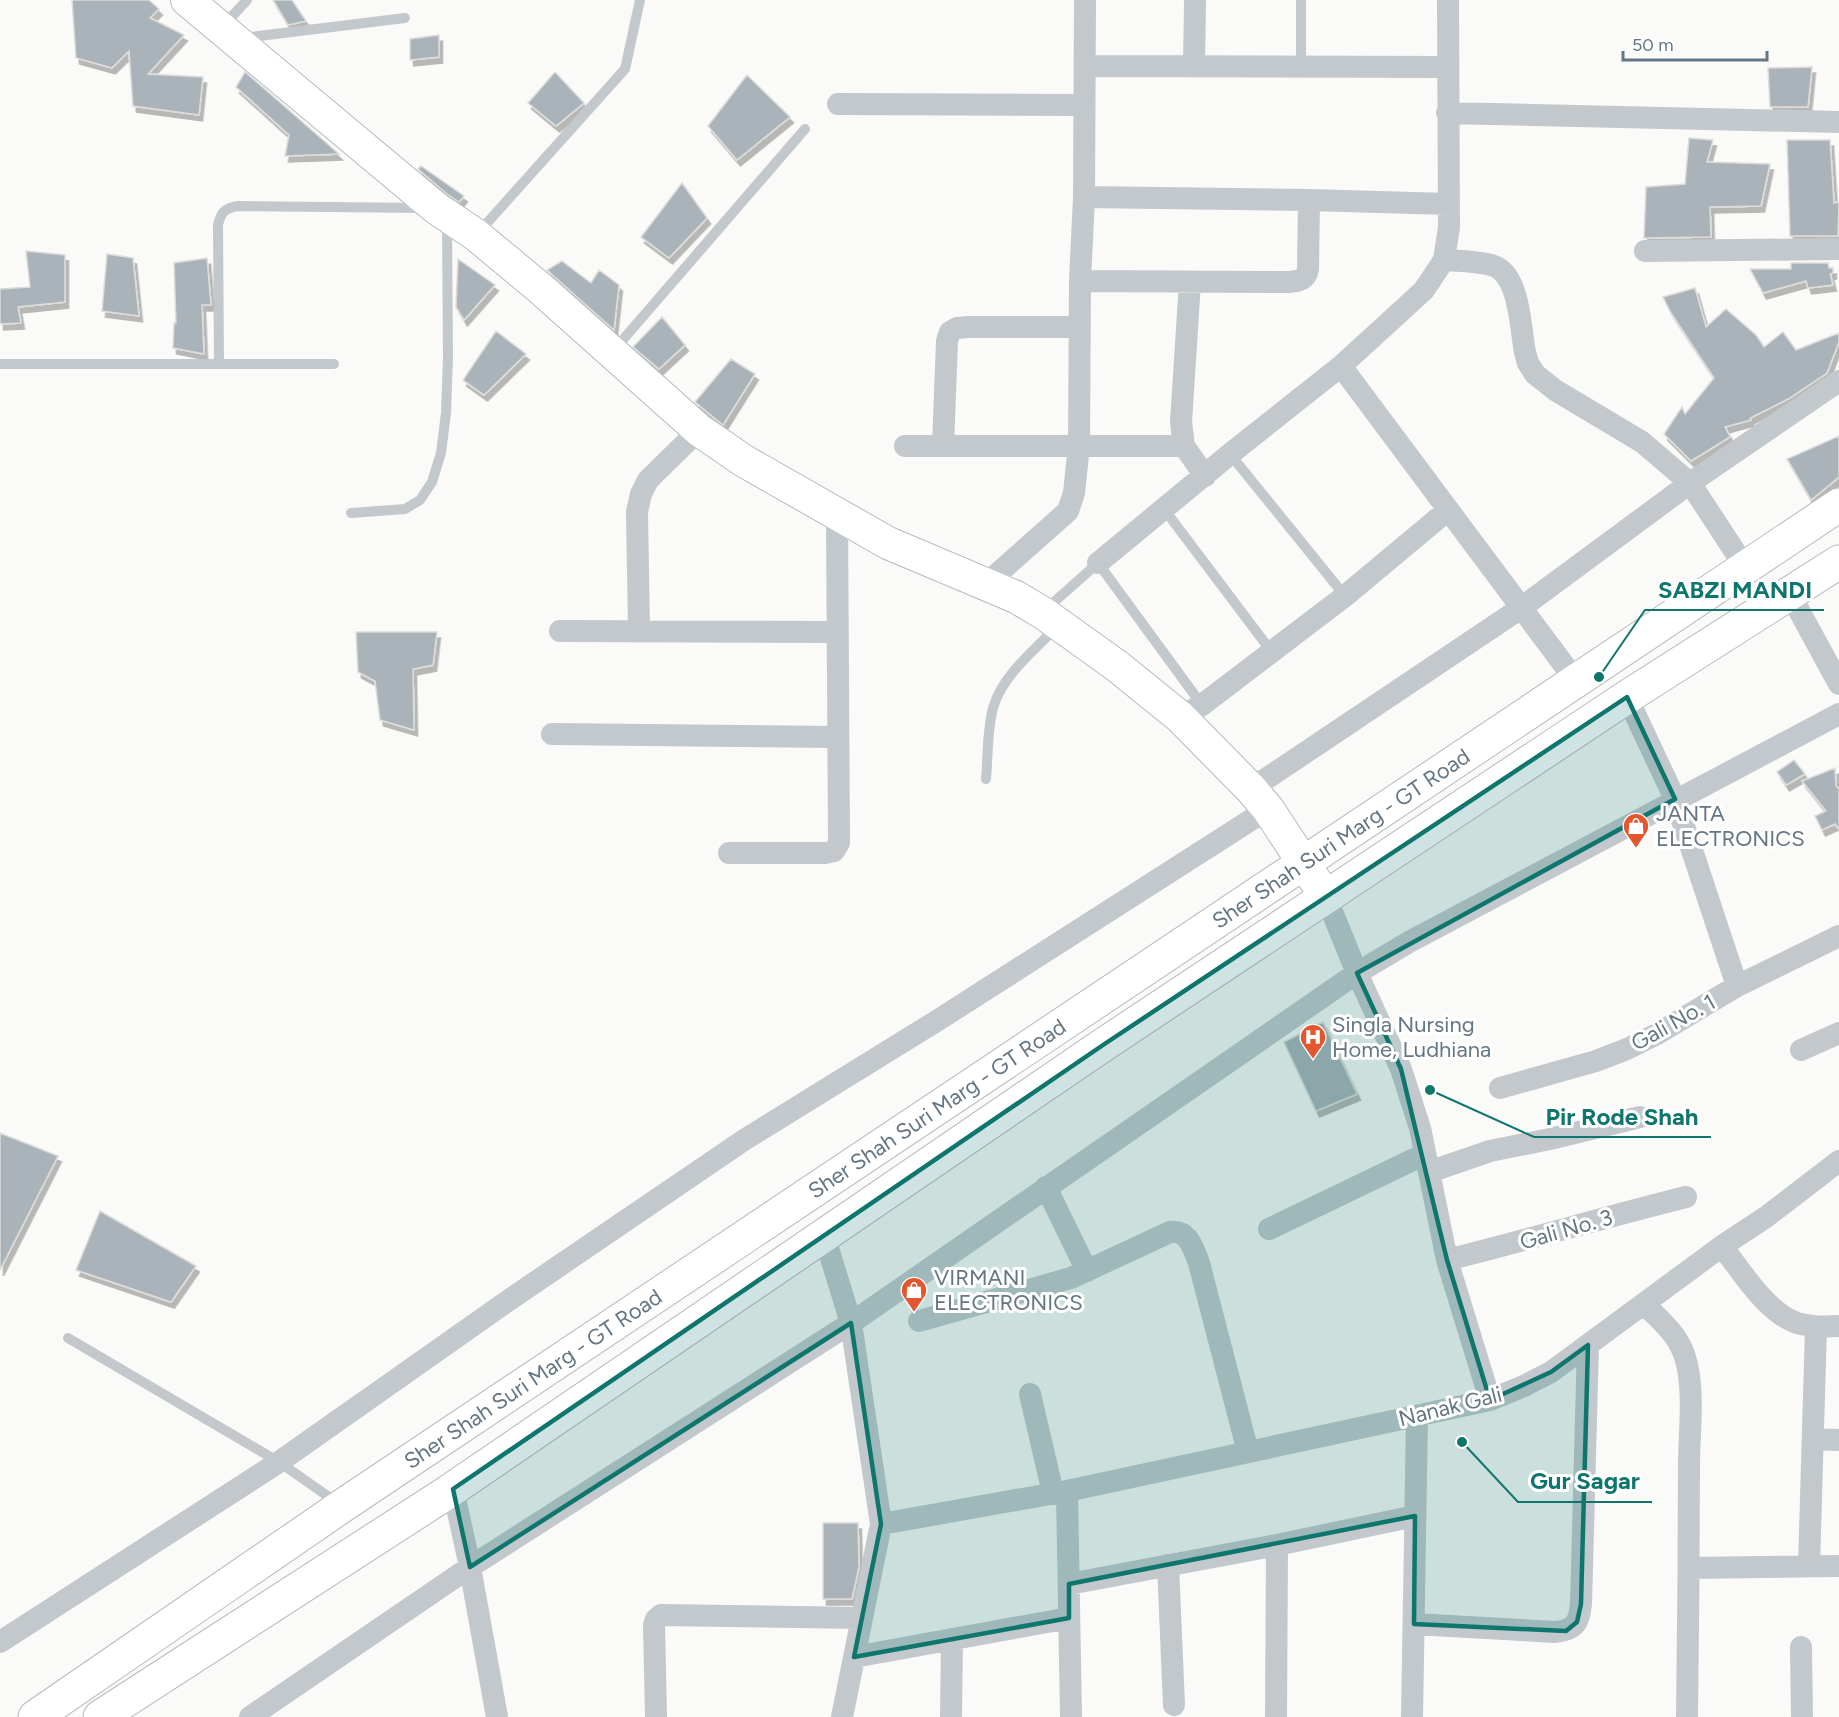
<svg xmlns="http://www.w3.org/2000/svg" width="1839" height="1717" font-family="Figtree,sans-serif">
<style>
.building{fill:#aab3b9;stroke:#dcdcda;stroke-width:1.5;filter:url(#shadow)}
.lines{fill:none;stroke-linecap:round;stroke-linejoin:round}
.secondary-casing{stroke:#b3babf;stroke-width:34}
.primary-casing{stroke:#b5babe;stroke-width:35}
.lane{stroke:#c3c8cc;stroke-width:10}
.street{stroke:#c3c8cc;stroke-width:22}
.secondary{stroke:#fff;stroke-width:32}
.primary{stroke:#fff;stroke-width:33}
.marked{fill:#0f766e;fill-opacity:0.2;stroke:#0f766e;stroke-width:4.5;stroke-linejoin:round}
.labels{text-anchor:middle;stroke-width:6;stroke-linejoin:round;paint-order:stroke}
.poi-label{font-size:22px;fill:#657683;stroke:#fff;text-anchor:start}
.street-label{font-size:22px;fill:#657683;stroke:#fff}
.leader{fill:none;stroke:#0f766e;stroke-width:2}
.callout-dot{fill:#0f766e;stroke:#fff;stroke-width:2}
.callout-label{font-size:24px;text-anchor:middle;font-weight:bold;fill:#0f766e;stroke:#fff;stroke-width:6;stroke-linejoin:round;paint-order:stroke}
</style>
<defs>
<filter id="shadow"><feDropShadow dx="3.5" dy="6" stdDeviation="0" flood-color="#0004"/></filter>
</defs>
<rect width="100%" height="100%" fill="#fafaf8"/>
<path class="building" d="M72 0H149L159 9 150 18 184 35 148 74 203 77 199 115 133 106 129 51 112 68 76 58Z
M273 0H292L306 21 288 25Z
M439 35V57L410 60V39Z
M1812 67 1808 107H1770L1768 68Z
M245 72 259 84 339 154 285 156 289 135 236 87Z
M555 72 584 103 556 126 528 103Z
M747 75 790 117 737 160 708 126Z
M1689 138 1713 140 1707 162 1770 164 1761 206 1710 207 1711 237 1644 238 1646 187 1685 184Z
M1787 140H1830L1834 203 1839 202 1838 236H1790Z
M421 166 464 196 459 202 447 194 418 169Z
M682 183 707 218 669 258 641 237Z
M26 251 65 255V302L18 307 21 323 0 324V289L30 287Z
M107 254 133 258 139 316 102 311Z
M207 258 211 305H202L204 354 173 348 174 323H176L174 263Z
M458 259 495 285 464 320 456 307Z
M562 261 591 283 599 270 619 285 614 330 547 270Z
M1791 263H1828L1829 268H1833V273L1830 274 1833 285 1808 288 1806 281 1763 293 1750 269H1791Z
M1695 288 1706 327 1726 309 1756 335 1764 347 1783 332 1796 350 1839 333V342L1827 373 1788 399 1750 418 1751 420 1725 427 1730 437 1691 461 1664 434 1682 407 1685 414 1714 378 1671 313 1663 297Z
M662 317 685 345 659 369 633 347Z
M496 331 526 354 484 395 463 380Z
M731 359 755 374 723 425 695 402Z
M1839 436V477L1811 500 1787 459Z
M356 632H437L433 665 413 669 414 730 380 720 375 681 358 672Z
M1794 760 1805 774 1786 785 1777 772Z
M1835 768 1836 786 1839 789V829L1835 824 1822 830 1815 816 1826 811 1802 781Z
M1323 1022 1357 1094 1316 1111 1284 1042Z
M0 1133 58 1156 0 1270Z
M100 1211 196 1266 171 1302 76 1270Z
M823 1523H858L859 1567 852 1599H823Z"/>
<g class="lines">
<g class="secondary-casing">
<path id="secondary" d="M187 0 436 208 476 235 541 289 699 430 744 461 888 543 1016 597 1043 613 1117 666 1180 717 1251 789 1268 809 1326 897"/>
</g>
<g class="primary-casing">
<g id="primary">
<path id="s1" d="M35 1717 342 1506 1839 505"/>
<path d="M100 1717 448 1492 1103 1045 1627 697 1839 562"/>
</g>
</g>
<path class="lane" d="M1301 0V65
M223 26 247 0
M243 38 405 18
M478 233 625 69 640 0
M614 350 805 129
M219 363 218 225C221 212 225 208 238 206L426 208
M0 364H334
M1230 454 1345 596
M1164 509 1271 651
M351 513 405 509 420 500 432 482 441 453 446 413 448 357 447 222
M1045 610 1098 563 1202 705
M986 779C988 756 987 731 993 708 1002 676 1034 650 1057 627
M68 1338 279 1462 339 1504"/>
<path class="street" d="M1085 66 1447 67
M1194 66 1195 0
M838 104 1083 105
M1447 113 1839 122
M1084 197 1309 200 1448 204
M1645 251 1839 249
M1444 260C1459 261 1476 261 1491 265 1520 272 1520 327 1525 352L1528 363 1535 374 1555 390 1642 442 1690 483 1745 567
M1080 281 1289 282C1299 281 1306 280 1308 269L1309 200
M1190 282 1181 422 1184 446 1205 476
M1341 366 1576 681
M905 446H1184
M943 446 947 341 950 332 957 328 968 327H1080
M1098 563 1230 454 1341 366 1411 302 1424 290 1444 260 1449 227 1448 0
M986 584 1068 511 1074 493 1079 445 1080 281 1084 197 1085 0
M1790 594 1839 684
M560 631 837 632
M639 631 637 512 641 494 648 480 699 430
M1627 697 1675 799 1737 986
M1180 717 1202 705 1345 596 1448 510
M552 734 837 737
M1251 789 1521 608 1690 483 1839 381
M729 853H825L834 851 839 843 837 514
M1326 897 1357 973 1401 1069 1420 1128 1447 1260 1490 1400
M1801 1050 1839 1033
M1500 1088 1596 1061 1627 1049 1657 1034 1737 986 1839 936
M1429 1172 1490 1151 1550 1139 1640 1117
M1046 1187 1087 1271
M1269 1229 1425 1154
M824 1235 851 1323 881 1524 842 1717
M1722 1246C1741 1271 1767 1313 1797 1323 1811 1327 1825 1327 1839 1326
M1447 1260C1527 1240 1606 1217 1686 1197
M1644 1304C1660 1320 1678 1334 1685 1357 1695 1388 1689 1433 1689 1466 1689 1550 1688 1633 1687 1717
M919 1321 1071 1278 1170 1232C1189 1230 1193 1248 1199 1263L1248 1452
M1030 1394 1053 1493
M1813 1439 1839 1440
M453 1489 470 1567 497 1717
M1067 1491 1490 1400 1524 1386 1551 1372 1722 1246 1766 1217 1839 1161
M881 1524 1067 1491 1071 1717
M1168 1565 1174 1705
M1809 1566 1816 1327
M1689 1568 1839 1566
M1069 1584 1277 1545
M1414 1624 1555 1632C1575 1630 1579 1623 1581 1604L1588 1345
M0 1642 279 1462 512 1298 744 1140 935 1022 1268 809
M1801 1647 1802 1717
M854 1657 1069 1618
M250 1717 470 1567 851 1323 1357 973 1409 942 1839 714
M656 1717 654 1625 656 1619 661 1615 862 1618
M951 1717 952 1639
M1276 1717 1277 1545 1415 1516
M1412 1717 1417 1416"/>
<use href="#secondary" class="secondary"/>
<use href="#primary" class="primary"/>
</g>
<path class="marked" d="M1627 697 1675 799 1357 973 1401 1069 1447 1260 1490 1400 1551 1372 1588 1345 1581 1604 1577 1622 1566 1631 1414 1624 1415 1516 1069 1584V1618L854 1657 881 1524 851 1323 470 1567 453 1489 1103 1045Z"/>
<defs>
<g id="shop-pin" transform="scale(1.35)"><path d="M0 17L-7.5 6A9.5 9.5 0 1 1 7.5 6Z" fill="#e4572e" stroke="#fff"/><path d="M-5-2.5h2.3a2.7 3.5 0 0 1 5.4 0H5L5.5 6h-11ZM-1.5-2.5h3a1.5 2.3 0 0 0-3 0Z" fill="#fff"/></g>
<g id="hospital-pin" transform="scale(1.35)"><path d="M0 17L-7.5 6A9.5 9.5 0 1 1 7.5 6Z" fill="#e4572e" stroke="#fff"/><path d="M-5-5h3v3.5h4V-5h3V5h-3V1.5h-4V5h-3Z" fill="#fff"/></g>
</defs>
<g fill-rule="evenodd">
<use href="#shop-pin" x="1636" y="826"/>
<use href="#hospital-pin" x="1313" y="1037"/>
<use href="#shop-pin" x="914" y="1290"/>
</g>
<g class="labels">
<g class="poi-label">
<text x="1656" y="821">JANTA<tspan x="1656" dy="25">ELECTRONICS</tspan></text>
<text x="1332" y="1032">Singla Nursing<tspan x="1332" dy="25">Home, Ludhiana</tspan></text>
<text x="934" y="1285">VIRMANI<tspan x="934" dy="25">ELECTRONICS</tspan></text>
</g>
<g class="street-label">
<text dy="8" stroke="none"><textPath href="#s1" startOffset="1574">Sher Shah Suri Marg - GT Road</textPath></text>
<text transform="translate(1673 1022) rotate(-29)" y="8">Gali No. 1</text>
<text dy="8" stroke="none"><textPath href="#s1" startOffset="1088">Sher Shah Suri Marg - GT Road</textPath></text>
<text transform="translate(1566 1229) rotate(-16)" y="8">Gali No. 3</text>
<text dy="8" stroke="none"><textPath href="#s1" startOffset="602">Sher Shah Suri Marg - GT Road</textPath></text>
<text transform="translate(1450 1406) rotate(-14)" y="8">Nanak Gali</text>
</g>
</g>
<path class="leader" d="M1599 677L1645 610H1824M1430 1090L1534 1137H1711M1462 1442L1518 1502H1652"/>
<g class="callout-dot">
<circle cx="1599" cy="677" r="6"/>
<circle cx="1430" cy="1090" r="6"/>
<circle cx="1462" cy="1442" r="6"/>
</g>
<g class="callout-label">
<text x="1735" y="598">SABZI MANDI</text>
<text x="1622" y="1125">Pir Rode Shah</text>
<text x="1585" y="1489">Gur Sagar</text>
</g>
<path d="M1623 51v9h144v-9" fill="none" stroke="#657683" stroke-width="3"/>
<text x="1632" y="51" font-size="18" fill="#657683" stroke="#ffffff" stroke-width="4.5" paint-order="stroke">50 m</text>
</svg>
